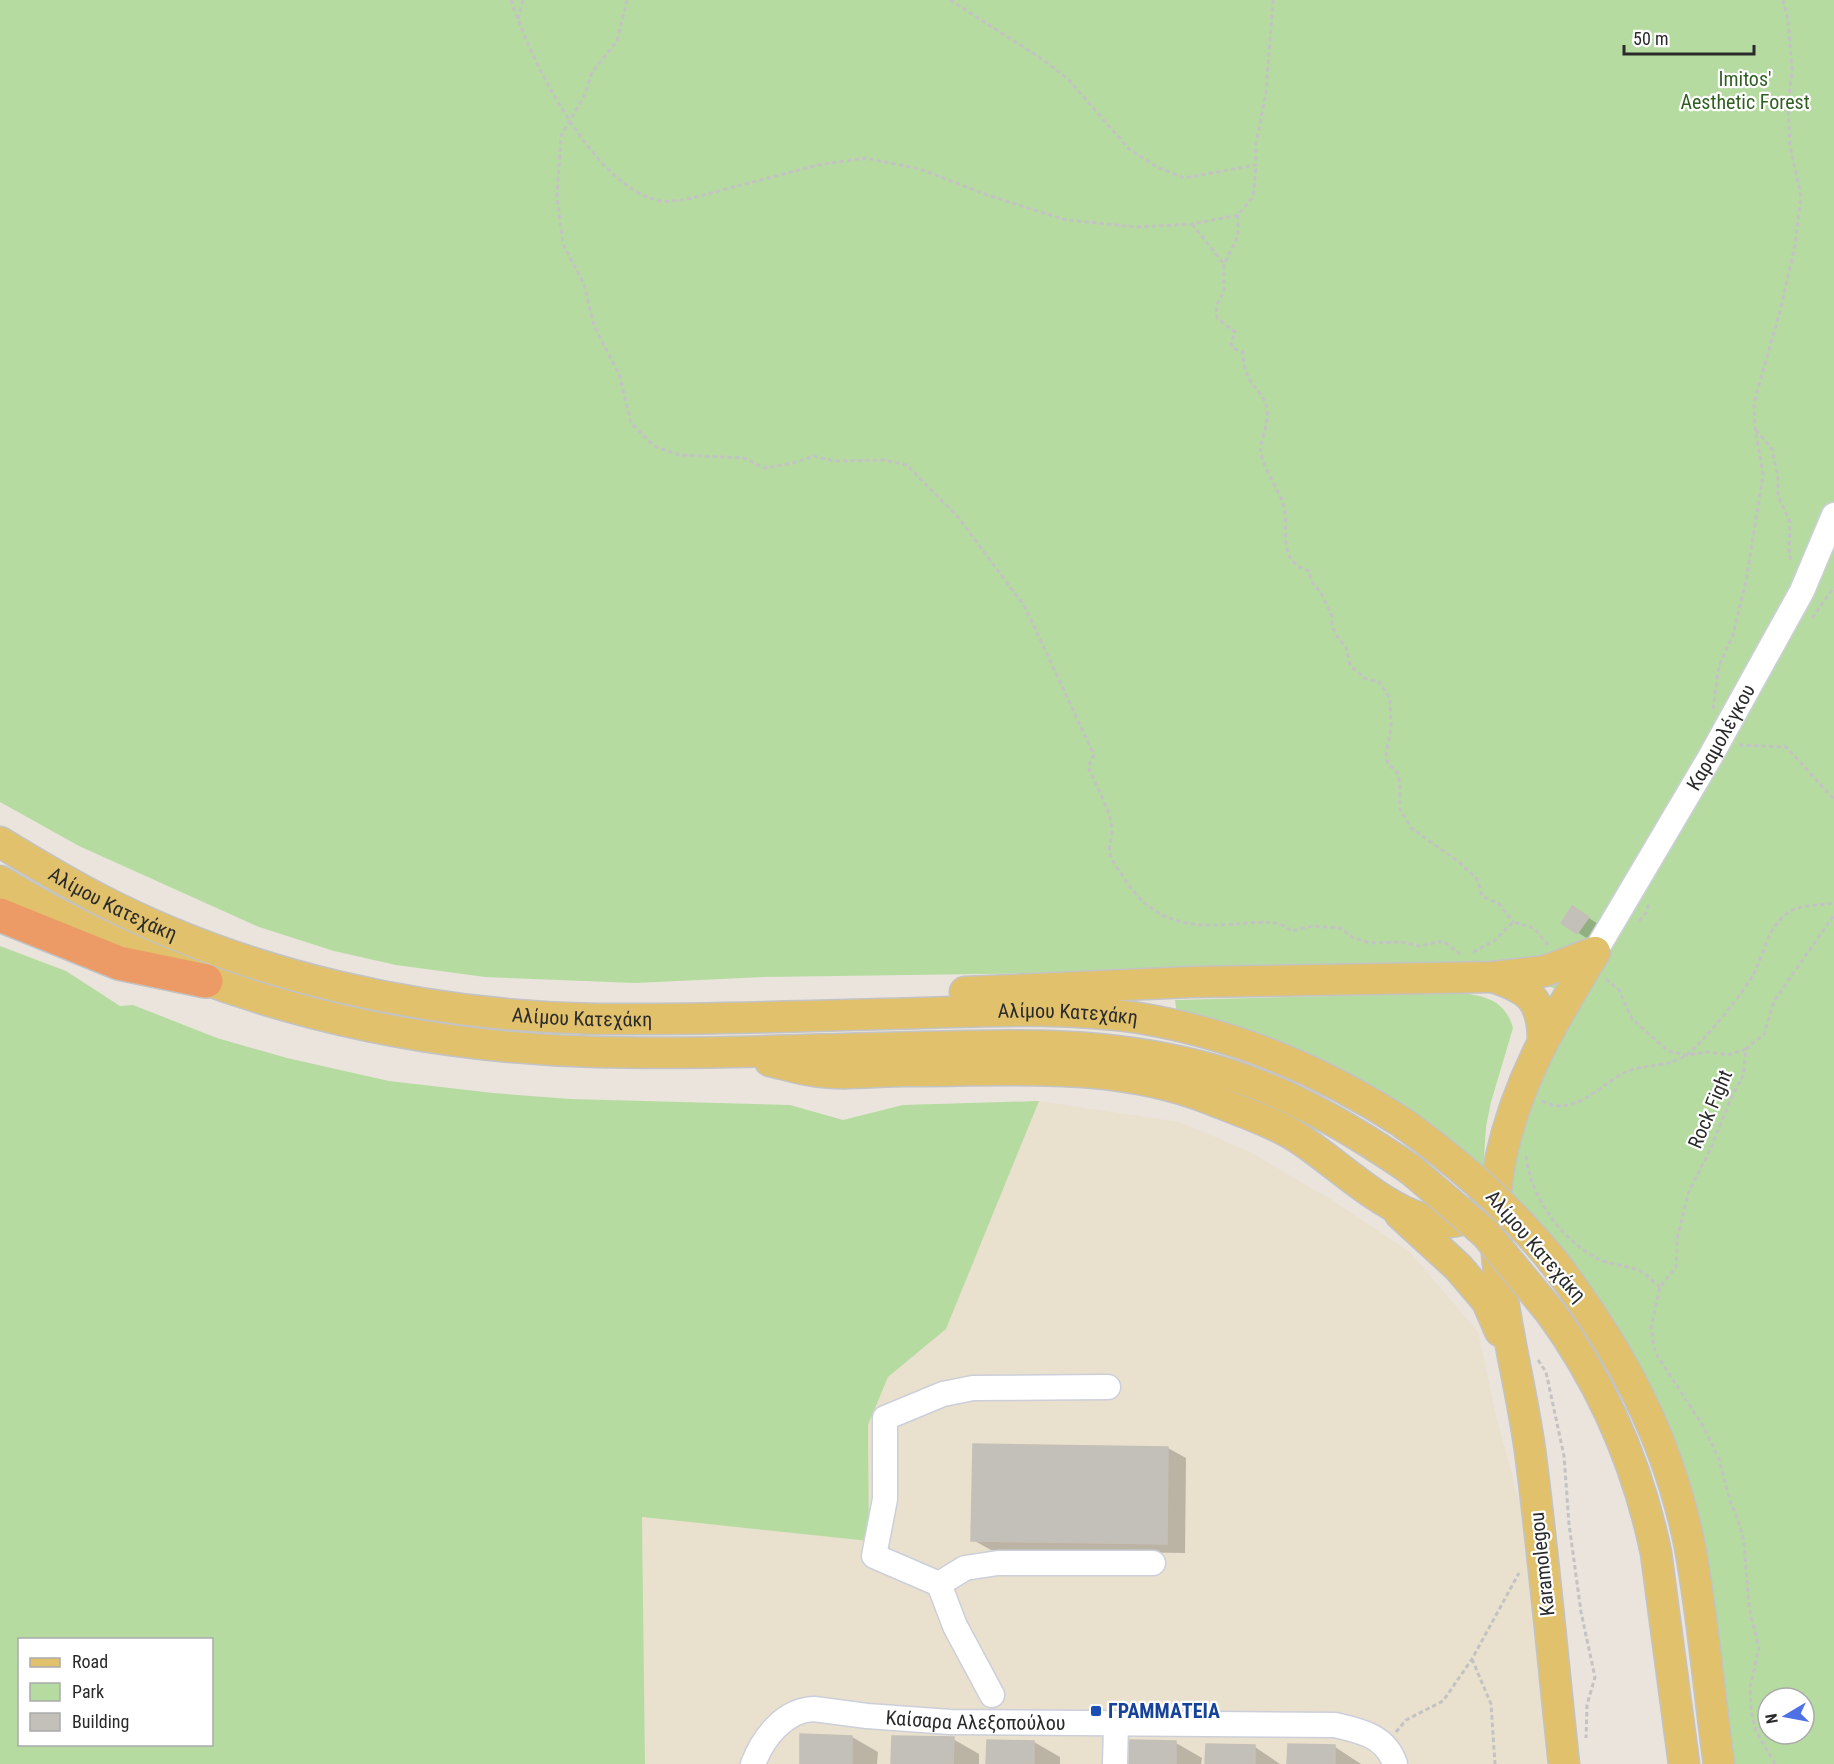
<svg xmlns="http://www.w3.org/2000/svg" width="1834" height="1764" font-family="'Roboto Condensed',sans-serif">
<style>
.education{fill:#eae0ce}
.green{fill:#b6dba0;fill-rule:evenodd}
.shadow{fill:#0003}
.building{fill:#c3bfb9;stroke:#c5c0b7;stroke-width:1.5}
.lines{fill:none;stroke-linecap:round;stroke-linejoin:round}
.minor-casing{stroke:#cccfda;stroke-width:27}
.major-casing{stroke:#c3c3c3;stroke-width:33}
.highway-casing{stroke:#c3c3c3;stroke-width:36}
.path{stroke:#c3c3c3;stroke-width:3;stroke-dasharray:4.5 3;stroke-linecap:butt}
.minor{stroke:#fff;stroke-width:24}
.major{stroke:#e1c16c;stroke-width:30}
.highway{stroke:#ec9b66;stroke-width:33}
.major-bridge-casing{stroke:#c3c3c3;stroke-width:33;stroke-linecap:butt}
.major-bridge{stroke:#e1c16c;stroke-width:30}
.transit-dot{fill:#1a4fb4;stroke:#fff;stroke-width:2}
.labels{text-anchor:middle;stroke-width:4.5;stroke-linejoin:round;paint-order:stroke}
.park-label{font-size:20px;fill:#315f22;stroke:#fff}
.street-label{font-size:20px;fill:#2a2a2a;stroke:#fff}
.transit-label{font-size:20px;font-weight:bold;fill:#164399;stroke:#fff;text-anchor:start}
</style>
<rect width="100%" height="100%" fill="#eae4dd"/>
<path class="education" d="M1039 1101 1179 1122 1248 1151 1337 1203 1410 1252 1478 1332 1496 1416 1525 1523 1534 1633 1550 1764H645L642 1517 869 1541 868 1425 888 1377 946 1329Z"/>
<path class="green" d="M0 0H1834V1764H1733L1708 1565 1647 1397 1502 1193 1505 1166 1572 996 1503 967 765 977 635 983 485 977 396 965 334 951 259 927 79 846 0 802ZM1768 1698H1804V1734H1768Z
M0 946 66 971 120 1006 133 1005 217 1038 287 1058 389 1081 493 1093 570 1099 790 1105 843 1120 903 1105 1039 1101 946 1329 888 1377 868 1425 869 1541 642 1517 645 1764H0ZM20 1640H212V1744H20Z
M1453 993C1480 994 1505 998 1513 1028L1491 1102 1486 1127 1483 1172C1449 1144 1416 1112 1379 1090 1313 1051 1250 1032 1177 1014L1175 1000Z"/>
<path class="shadow" d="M1583 914 1598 924 1588 939 1563 923Z
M1168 1448 1186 1458 1185 1553 991 1550 973 1540Z
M852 1737 878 1752 877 1764H801Z
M953 1739 979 1754V1764H893Z
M1034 1742 1060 1757V1764H988Z
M1176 1743 1202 1758 1201 1764H1130Z
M1289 1745 1335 1747 1361 1764H1289Z
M1255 1747 1280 1764H1207Z"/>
<path class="building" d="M1572 906 1589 917 1577 934 1561 923Z
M973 1444 1168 1447 1167 1544 971 1541Z
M800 1734 852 1736V1764H800Z
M892 1736 954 1737 953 1764H891Z
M987 1740 1034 1741V1764H986Z
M1130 1740 1176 1741V1764H1129Z
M1206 1744 1255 1745V1764H1205Z
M1288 1744 1335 1745V1764H1287Z"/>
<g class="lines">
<g class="minor-casing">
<g id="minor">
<path id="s1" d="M1595 952 1709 759 1802 591 1834 515"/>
<path d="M939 1584 965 1568 998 1563H1153"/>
<path d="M992 1695 955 1626 939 1584 874 1556 885 1499V1418L943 1394 973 1388 1108 1387"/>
<path id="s2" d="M753 1764C763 1738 784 1710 814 1709L867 1716 950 1722 1335 1725C1361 1731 1386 1736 1395 1764"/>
<path d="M1115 1764 1116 1724"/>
</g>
</g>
<g class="major-casing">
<g id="major">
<path id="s3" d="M0 842C31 861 63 880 95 897 248 977 426 1016 597 1019 705 1020 812 1016 920 1013 992 1011 1067 1007 1139 1018 1235 1034 1323 1071 1403 1123"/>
<path d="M0 881C185 992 380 1046 596 1052 703 1055 812 1049 920 1047 1015 1044 1107 1042 1199 1066 1277 1085 1344 1124 1410 1169"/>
<path d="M1493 977C1529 989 1542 999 1543 1038"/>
<path d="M965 992 1191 982 1493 977 1545 971 1595 952"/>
<path d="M770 1061C784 1064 799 1069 814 1071 843 1076 876 1071 905 1071 1007 1071 1114 1061 1210 1099 1237 1110 1265 1119 1290 1133 1341 1161 1427 1262 1485 1205"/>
<path d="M1400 1214 1458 1267 1487 1301 1500 1331"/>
<path d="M1553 1261C1620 1349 1668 1437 1690 1547 1703 1618 1709 1692 1719 1764"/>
<path d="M1551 1313C1603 1385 1638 1466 1656 1553L1684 1764"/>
<path d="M1564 1764C1553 1662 1544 1559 1531 1458 1519 1361 1481 1254 1501 1157 1518 1078 1554 1020 1595 952"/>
</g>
</g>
<g class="highway-casing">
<path id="highway" d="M0 915 119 963 206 981"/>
</g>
<path class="path" d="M511 0C530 59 594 189 661 201 668 202 677 200 684 200L818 165 865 158 920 169 987 195 1066 220 1137 227 1192 224 1238 215 1253 197 1256 165
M627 0 617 41 592 72 584 96 561 136 557 197 563 244 584 284 594 326 619 374 631 423 654 446 679 455 744 458 764 468 793 463 813 456 834 461 884 460 907 465 958 517 1025 607 1094 755 1088 767C1095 783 1110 810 1112 827 1113 835 1108 846 1110 854 1112 862 1120 871 1124 878 1176 962 1265 902 1291 931L1313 926 1340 928 1354 938 1370 943 1402 942 1419 946 1443 941 1460 954
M950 0 1042 59 1068 79 1129 149 1157 167 1184 178 1256 165V144L1266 92 1273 0
M518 19 523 0
M1238 215V236L1224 264V292L1216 306 1217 318 1235 332 1231 343 1232 348 1243 352C1243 386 1263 388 1267 409 1270 425 1258 443 1261 454 1265 470 1275 485 1282 500 1293 527 1272 558 1309 571L1311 581 1321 593 1332 616V625L1337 636 1346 647 1350 665 1364 678 1379 682 1390 698 1391 728 1386 754 1388 764 1397 772 1400 784V809L1411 828 1459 862 1477 879 1482 896 1499 904 1513 922
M1192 224 1224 264
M1756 430 1772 449 1778 478V496L1790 522 1789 554 1792 563
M1812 618 1834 587
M1713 709 1719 666 1733 635 1746 581 1763 475 1755 428 1754 403 1780 311 1795 246 1801 196 1790 146 1788 105 1792 70 1788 20 1783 0
M1739 745 1786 747 1834 799
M1639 921 1646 913 1649 904
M1473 952 1494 941 1513 922 1534 928 1548 945
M1606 979 1619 990 1632 1019 1668 1051 1686 1055 1709 1052 1728 1055 1746 1049
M1542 1101C1571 1117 1597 1089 1620 1075 1638 1063 1665 1069 1685 1056 1699 1048 1749 986 1755 971 1764 952 1769 925 1789 912 1799 905 1822 905 1834 903
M1526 1156C1531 1198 1561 1239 1598 1259 1611 1265 1628 1265 1642 1272 1648 1276 1654 1282 1660 1287
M1538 1360 1546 1372 1564 1456 1569 1524 1581 1612 1595 1677 1587 1705 1586 1738
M1472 1659 1491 1704 1495 1764
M1396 1732 1406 1720 1443 1701 1472 1659 1519 1573
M1775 1764 1756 1731 1751 1710 1750 1687 1759 1648 1749 1607 1744 1542 1737 1517 1730 1501 1719 1459 1703 1426 1655 1352 1651 1328 1660 1287 1676 1267 1677 1239 1689 1191 1710 1150 1732 1096 1743 1076 1746 1049 1764 1034 1774 1001 1834 915"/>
<use href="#minor" class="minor"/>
<use href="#major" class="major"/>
<use href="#highway" class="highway"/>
<g class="major-bridge-casing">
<path id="major-bridge" d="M1403 1123C1460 1164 1509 1207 1553 1261
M1410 1169 1486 1234 1551 1313"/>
</g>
<use href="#major-bridge" class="major-bridge"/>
</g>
<rect class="transit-dot" x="1090" y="1705" width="12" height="12" rx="3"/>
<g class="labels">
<g class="park-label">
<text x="1745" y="86">Imitos'<tspan x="1745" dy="23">Aesthetic Forest</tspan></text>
</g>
<g class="street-label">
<text dy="7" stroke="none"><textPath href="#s1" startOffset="249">Καραμολέγκου</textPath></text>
<text dy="7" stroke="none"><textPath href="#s3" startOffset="129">Αλίμου Κατεχάκη</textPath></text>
<text dy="7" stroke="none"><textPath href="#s3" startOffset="616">Αλίμου Κατεχάκη</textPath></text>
<text dy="7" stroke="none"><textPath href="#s3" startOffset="1102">Αλίμου Κατεχάκη</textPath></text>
<text transform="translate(1710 1109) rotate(-67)" y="7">Rock Fight</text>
<text transform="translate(1536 1246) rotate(49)" y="7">Αλίμου Κατεχάκη</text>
<text transform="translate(1542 1564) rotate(-96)" y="7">Karamolegou</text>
<text dy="7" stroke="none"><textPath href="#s2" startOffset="249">Καίσαρα Αλεξοπούλου</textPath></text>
</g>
<g class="transit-label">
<text x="1108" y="1718">ΓΡΑΜΜΑΤΕΙΑ</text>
</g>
</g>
<rect x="18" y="1638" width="195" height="108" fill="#ffffff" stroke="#aaaaaa" stroke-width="1.5"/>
<rect x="30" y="1658" width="30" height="9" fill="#e1c16c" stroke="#aaaaaa" stroke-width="1.5"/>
<text x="72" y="1668" font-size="18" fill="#2a2a2a">Road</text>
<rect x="30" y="1683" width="30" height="18" fill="#b6dba0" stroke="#aaaaaa" stroke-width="1.5"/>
<text x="72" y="1698" font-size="18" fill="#2a2a2a">Park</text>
<rect x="30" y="1713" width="30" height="18" fill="#c3bfb9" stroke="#aaaaaa" stroke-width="1.5"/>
<text x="72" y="1728" font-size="18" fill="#2a2a2a">Building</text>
<g transform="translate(1786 1716) rotate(260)"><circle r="28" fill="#ffffff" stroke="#aaaaaa" stroke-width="1.5"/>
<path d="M0-4.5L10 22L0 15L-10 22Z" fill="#4f71e6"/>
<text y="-9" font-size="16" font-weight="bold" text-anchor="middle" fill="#2a2a2a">N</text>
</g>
<path d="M1624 45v9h130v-9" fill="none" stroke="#2a2a2a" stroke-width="3"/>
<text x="1633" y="45" font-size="18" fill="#2a2a2a" stroke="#ffffff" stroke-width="4.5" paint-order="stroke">50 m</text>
</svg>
